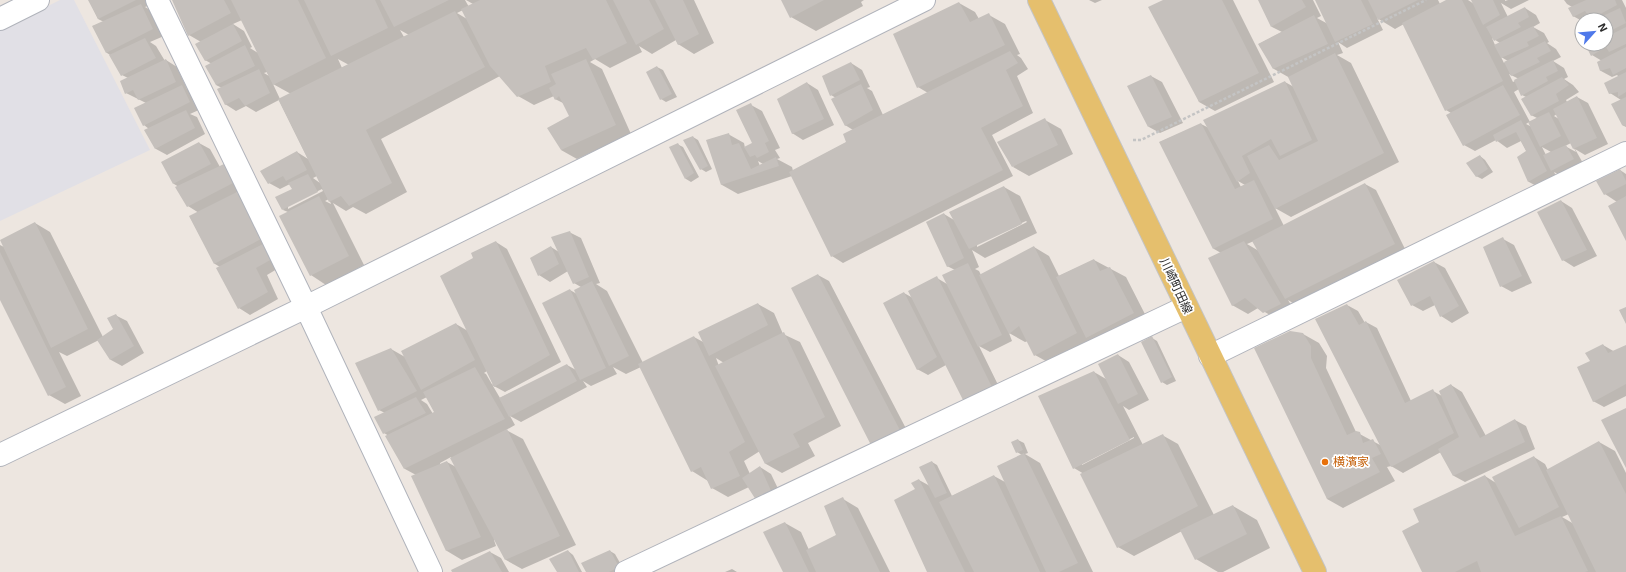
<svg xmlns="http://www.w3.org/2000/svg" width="1626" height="572" font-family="'Exo 2','Noto Sans JP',sans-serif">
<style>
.industrial{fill:#e1e0e6}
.shadow{fill:#0003;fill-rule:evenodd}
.building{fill:#c5c0bc}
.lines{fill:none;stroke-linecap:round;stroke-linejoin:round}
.minor-casing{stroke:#b0b3bb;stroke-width:24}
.major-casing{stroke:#c4c4c4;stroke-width:24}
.path{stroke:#c4c4c4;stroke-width:2.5;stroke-dasharray:3 2;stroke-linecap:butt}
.minor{stroke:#fff;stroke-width:22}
.major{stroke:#e5bf6d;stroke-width:22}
.food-dot{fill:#e8710a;stroke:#fff;stroke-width:1.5}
.labels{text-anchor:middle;stroke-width:3.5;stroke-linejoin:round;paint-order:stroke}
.street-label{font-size:12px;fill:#2c2c2c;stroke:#fff}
.food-label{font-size:12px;fill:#c56008;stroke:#fff;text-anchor:start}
</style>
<rect width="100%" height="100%" fill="#ede6e0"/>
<path class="industrial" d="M60 0H74L150 150 0 221V30Z"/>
<path class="shadow" d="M89 0H145L148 6 145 7 152 11 164 36 150 42 156 46 165 61 166 60 177 67 187 89 193 92 201 109 190 114 197 117 205 134 167 155 156 149 145 130 149 129 144 125 146 103 126 93 128 78 122 75 110 55 107 53 93 26 104 22 98 19Z
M173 0H465L469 7 473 4 466 0H694L714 43 694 54 678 44 676 40 652 54 639 46 642 52 610 68 595 59 590 62 602 69 631 134 577 159 561 150 571 117 565 104 555 99 554 96 534 105 518 96 500 76 381 139 407 192 366 214 353 207 346 211 333 203 364 265 326 285 311 275 288 212 283 210 293 189 290 184 280 189 269 183 297 152 308 159 279 100 256 112 246 106 236 111 225 104 222 88 216 85 212 64 205 60 201 42 189 35ZM463 10 467 19 457 13ZM242 20 258 53 250 48 252 47 244 31 233 24ZM400 30 409 35 404 37ZM338 59 349 65 342 68ZM267 72 269 76 264 73ZM273 84 291 94 280 99ZM317 176 320 183 313 178ZM322 189 323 191 288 209V206ZM329 199 331 204 325 201Z
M782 0H864L861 2 863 6 816 31 791 17Z
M1089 0H1102L1095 3Z
M1166 0H1233L1274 82 1215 111 1199 102Z
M1259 0H1313L1321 16 1317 18 1328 24 1316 0H1438L1440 4 1448 0H1468L1474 4 1472 0H1505V1L1508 0H1529L1511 9 1501 3 1508 17 1525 8 1536 15 1540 23 1533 27 1544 33 1549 42 1547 43 1556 49 1561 57 1553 61 1564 68 1568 77 1564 79 1573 85 1579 92 1566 100 1567 102 1577 97 1588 103 1608 144 1585 155 1575 149 1584 165 1562 176 1554 172 1557 178 1540 188 1529 182 1519 157 1527 152 1521 141 1507 148 1496 140 1475 151 1464 145 1451 113 1446 110 1404 24 1395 29 1377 18 1383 30 1347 48 1338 42 1343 53 1337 55 1351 63 1399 162 1291 217 1275 208 1284 226 1365 184 1376 190 1406 251 1296 305 1288 300 1296 313 1280 321 1258 308 1248 314 1232 305 1221 253 1214 249 1160 142 1201 124 1209 128 1285 82 1294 87 1290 78 1274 69 1259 44 1282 32 1272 27ZM1492 38 1500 43 1495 45ZM1501 57 1508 61 1504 63ZM1509 74 1519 79 1513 82ZM1519 89 1522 95 1526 97 1531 115 1537 118 1530 122 1514 92ZM1557 114 1559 119 1554 116ZM1529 122 1532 127 1526 124ZM1571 143 1576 152 1565 146ZM1542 147 1551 152 1546 155ZM1238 181 1245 185 1241 187ZM1254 241 1259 251 1247 244Z
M1564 0H1622L1626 8V127L1622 125 1621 100 1610 93 1619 77 1617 75 1612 77 1601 71 1598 63 1602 61 1592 55V44H1606V20L1592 19 1582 20V21L1573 16 1572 7 1567 4Z
M959 3 975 12 979 19 989 15 1005 24 1020 54 1017 55 1021 58 1028 69 1017 76 1033 113 992 135 1013 176 843 263 832 256 792 176 738 194 722 185 708 140 728 134 744 143 745 148 753 143 751 105 762 111 780 148 775 150 780 158 777 159 792 167 793 171 847 142 853 130 845 125 836 98 831 95 823 77 851 63 862 70 870 87 867 88 872 91 883 115 928 93 918 87ZM758 161 763 164 760 166Z
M1582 26V36L1578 28Z
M657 67 663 70 677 97 666 102 661 99Z
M1151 76 1162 82 1183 123 1160 133 1149 127Z
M807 83 818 90 834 125 803 140 792 133Z
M1045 120 1061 129 1073 154 1029 176 1013 167Z
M693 137 698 140 712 169 706 172 701 169Z
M199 143 210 149 220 167 224 165 235 171 244 189 236 193 253 202 282 266 267 275 278 299 250 315 239 308 220 267 215 264 190 217 199 213 188 206 179 187 174 184 163 162Z
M677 144 683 147 699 177 691 182 686 179Z
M1480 156 1485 160 1493 172 1482 179 1476 176Z
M1620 170 1626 174V239L1617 202 1605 194 1597 181Z
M1004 187 1020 196 1037 233 985 258 972 250 979 267 975 269 979 271 981 275 1034 247 1049 256 1059 276 1094 260 1126 277 1149 322 1102 346 1090 339 1092 342 1051 364 1035 355 1028 341 1025 342 1009 333 1012 341 990 352 979 346 1002 393 946 365 928 375 917 369 904 293 913 298 937 278 947 284 955 270 947 266 944 214 954 220ZM1026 221 1027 222 977 247V244Z
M1561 201 1572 208 1597 256 1574 267 1563 260Z
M35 223 50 232 103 337 114 330 115 315 127 321 144 353 122 366 111 360 99 340 67 356 59 352 81 396 65 404 49 395 0 298V245L4 247Z
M569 232 581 238 600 283 596 284 607 291 643 363 694 337 705 343 758 304 774 313 783 334 800 342 841 426 808 443 815 456 782 473 766 464 760 451 744 461 750 474 760 467 771 474 783 499 749 487 728 497 712 488 708 481 692 471 641 367 626 374 613 367 617 374 591 386 583 381 587 387 521 422 510 416 515 425 506 430 523 439 576 545 522 569 506 560 495 539 494 540 496 546 462 560 447 551 416 475 405 469 389 436 384 433 385 413 379 410 391 349 405 357 456 324 468 331 474 258 496 242 507 249 561 362 505 392 492 385 493 384 487 371 484 373 486 374 500 398 567 365 576 370 570 290 577 294 581 287 574 283 568 271 550 282 539 275 551 247 559 252ZM716 358 724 363 719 366ZM427 397 435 413 433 414 427 404 421 400ZM451 457 456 467 447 462 440 465V463Z
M1503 239 1514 245 1532 283 1512 292 1501 286Z
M1434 262 1445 268 1469 313 1452 323 1441 316 1435 305 1423 311 1412 305Z
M818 275 829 281 912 440 885 455Z
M1347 305 1358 311 1365 323 1366 322 1377 328 1411 401 1433 391 1442 396 1451 385 1462 392 1486 436 1515 420 1526 426 1535 449 1465 482 1454 476 1441 452 1403 473 1391 466 1387 467 1395 481 1343 508 1327 499 1303 334 1319 343 1327 356 1326 368 1356 432 1380 445Z
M1152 338 1157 341 1176 381 1167 385 1162 382Z
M1603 345 1615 352 1626 346V396L1604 407 1593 401 1591 362Z
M1118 355 1129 362 1149 400 1129 410 1123 406 1143 445 1162 435 1178 444 1214 515 1233 506 1257 520 1270 548 1223 572H1218L1196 559 1182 531 1134 556 1118 547 1084 474 1074 468 1094 372 1106 379ZM1134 437V438L1082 465V463Z
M1018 440 1024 443 1028 453 1025 454 1040 463 1093 572H928L916 489 919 480 930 486 932 462 937 465 952 496 994 476 1005 482 1022 455 1017 452Z
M1599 442 1615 451 1626 473V572H1423L1420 523 1485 476 1496 483 1534 457 1545 464 1548 470ZM1569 514 1574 524 1562 517Z
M843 499 858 508 890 572H784L785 523 801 532 809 550 837 535Z
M568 551 573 555 582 572H558Z
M610 551 615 554 624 570 620 572H587Z
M490 552 501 558 509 572H453Z
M732 569 737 572H725Z"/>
<path class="building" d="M88 0H136L98 19Z
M172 0H224L231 13 188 36Z
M231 0H298L326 58 273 85Z
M304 0H375L388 28 331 56Z
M380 0H449L394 27Z
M480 0H606L627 43 593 60 586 48 545 66 551 82 517 97 490 66 461 9Z
M613 0H649L664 29 636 45Z
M655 0H683L699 34 678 45Z
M781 0H824L790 18Z
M1163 0H1222L1259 73 1199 102 1148 7Z
M1258 0H1302L1306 7 1271 27Z
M1315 0H1361L1373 24 1335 42Z
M1368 0H1418L1378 20Z
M1446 0H1462L1503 81 1445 111 1402 23Z
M1471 0H1493L1500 15 1483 25Z
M1586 0H1615L1617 5 1591 19 1585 11 1573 17 1568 8Z
M959 2 970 22 989 13 1005 45 917 88 893 34Z
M141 4 153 29 106 53 92 26Z
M1525 7 1529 17 1518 23 1521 27 1494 41 1486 27Z
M1620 8 1626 23 1606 33V20H1594Z
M455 11 485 67 366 130 392 183 349 206 341 196 329 202 278 99Z
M1314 15 1328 44 1273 69 1258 44Z
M233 24 242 41 205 61 195 44Z
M1533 26 1539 36 1527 42 1529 46 1501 58 1494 45Z
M1626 27V44L1609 52 1606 47 1591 56 1586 46 1590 44H1606V37Z
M145 38 156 58 121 76 109 55Z
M1545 41 1551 51 1537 58 1540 62 1511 76 1504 62Z
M245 45 255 66 216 85 205 66Z
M1626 47V68L1613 75 1610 68 1600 71 1597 62Z
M1010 51 1018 63 1006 70 1023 106 981 128 1003 170 831 257 789 172 846 142 843 134Z
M1335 53 1384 153 1275 209 1247 156 1269 145 1279 160 1318 141 1288 77Z
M166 59 176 82 138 100 133 90 125 94 120 81Z
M586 59 616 125 561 150 547 128 569 116 559 96 555 100 549 88 556 84 551 74Z
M1553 60 1558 71 1546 77 1548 81 1521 96 1514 80Z
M851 62 860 80 830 96 822 76Z
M657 66 672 94 660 100 646 72Z
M259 69 270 93 245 106 239 98 225 105 217 89Z
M1626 72V92L1618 97V92L1609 94 1604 83Z
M1151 75 1172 117 1148 127 1127 86Z
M1562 77 1569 85 1556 94 1559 101 1531 116 1521 99Z
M1285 81 1312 140 1280 156 1271 139 1242 156 1250 173 1237 182 1203 120Z
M807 82 824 119 792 134 777 99Z
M861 84 873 110 845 126 831 99Z
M182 85 190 102 143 126 134 108Z
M1503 85 1520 115 1463 146 1446 115Z
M1577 96 1597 138 1573 149 1553 109Z
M1626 97V126L1622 125 1611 104Z
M751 103 769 141 765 143 769 152 757 158 755 155 750 157 744 147 752 143 736 110Z
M186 110 195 128 155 149 144 130Z
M1549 112 1561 136 1540 147 1528 122Z
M1045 118 1058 145 1012 167 997 142Z
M1521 120 1547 171 1528 182 1517 157 1526 151 1516 132 1496 142 1493 135Z
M1201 123 1235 189 1254 180 1273 219 1213 249 1159 142Z
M729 133 732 145 739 143 751 169 776 157 779 166 721 185 706 140Z
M693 136 708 166 700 170 683 140Z
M199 142 211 164 173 184 161 162Z
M678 143 694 173 685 179 669 147Z
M1566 145 1574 159 1551 171 1543 155Z
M297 151 307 170 286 181 283 176 268 184 260 171Z
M1480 155 1488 169 1476 177 1466 163Z
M224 164 233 183 187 207 175 187Z
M1620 169 1626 181V184L1604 195 1596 181Z
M308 174 318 192 282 210 275 197 292 189 288 183Z
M1365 183 1395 244 1285 299 1252 241Z
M1004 186 1022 224 969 249 949 212Z
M237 192 261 239 214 264 189 216Z
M319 196 349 256 310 276 279 216Z
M1626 196V241L1608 206Z
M1561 200 1587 250 1562 261 1537 212Z
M944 213 964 258 947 267 926 222Z
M35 222 88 329 51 348 0 240Z
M570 231 589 277 573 284 551 237Z
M1503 237 1522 276 1500 287 1483 247Z
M496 241 550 355 494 387 440 276 473 258 471 253Z
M1244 241 1281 304 1263 313 1245 298 1232 306 1208 258Z
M263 244 272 259 256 268 268 292 238 309 216 268Z
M551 246 559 264 538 276 530 258Z
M1034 246 1077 333 1034 356 1019 326 1009 334 979 275Z
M0 252 66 387 48 396 0 300Z
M1094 259 1100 271 1110 267 1134 313 1086 338 1056 277Z
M1434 261 1459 306 1440 317 1430 296 1411 306 1397 280Z
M968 263 1002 335 978 347 942 275Z
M818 274 902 434 873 449 791 288Z
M937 276 992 387 964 402 908 291Z
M592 281 629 356 609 366 574 290Z
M570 289 606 368 580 380 542 303Z
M904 292 937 357 917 370 883 303Z
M758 303 768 325 709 356 698 332Z
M1347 304 1359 325 1366 321 1405 403 1433 389 1454 433 1391 467 1315 319Z
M1626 307V324L1619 310Z
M116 314 134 346 110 360 97 340 113 329 107 318Z
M456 323 475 360 421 390 401 351Z
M1290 331 1303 333 1311 346V358L1347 435 1356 431 1360 432 1363 443 1373 439 1381 454 1372 458 1380 472 1327 499 1254 348Z
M784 332 825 417 793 434 800 447 765 464 715 366Z
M694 336 745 442 729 452 740 476 711 489 701 467 691 472 638 364Z
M1152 336 1172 377 1161 383 1141 342Z
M1603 344 1608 353 1626 345V384L1593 402 1577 367 1590 361 1585 353Z
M391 348 417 391 378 411 355 363Z
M1118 354 1138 394 1118 404 1098 364Z
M567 364 577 381 509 417 499 398Z
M475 367 505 419 404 469 385 436 434 412 423 392Z
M1094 371 1130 440 1073 469 1038 396Z
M1451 384 1480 438 1515 419 1525 442 1453 476 1438 449 1459 437 1439 391Z
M416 397 426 413 383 434 374 417Z
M1626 408V468L1601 420Z
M507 429 560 536 505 560 450 458Z
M1163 434 1198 506 1117 548 1080 474Z
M1018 439 1023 450 1016 453 1011 442Z
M1599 441 1626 494V572H1596L1546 470Z
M1024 453 1078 563 1059 572H1046L997 466Z
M1534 456 1559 507 1519 528 1492 477Z
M447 461 481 537 446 551 411 476Z
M932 461 947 493 935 498 919 467Z
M760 466 772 493 756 500 742 478Z
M994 475 1040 572H974L939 502Z
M1485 475 1515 536 1561 516 1588 571 1585 572H1481L1477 561 1455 572H1422L1402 531 1419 522 1413 509Z
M919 479 965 572H927L894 500 915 489 911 483Z
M843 497 880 572H816L806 550 836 535 824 506Z
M1233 505 1247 534 1195 560 1180 530Z
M785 522 809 572H783L763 532Z
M568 550 579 572H557L549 559Z
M610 550 619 567 609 572H586L581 563Z
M490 551 502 572H452L451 570Z"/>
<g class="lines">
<g class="minor-casing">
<path id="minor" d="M157 0 306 307 431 572
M0 19 38 0
M1210 356 1626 153
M0 455 306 307 924 0
M626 572 1186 307"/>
</g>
<g class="major-casing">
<path id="major" d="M1039 0 1315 572"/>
</g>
<path class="path" d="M1133 140H1141L1426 0"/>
<use href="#minor" class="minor"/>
<use href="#major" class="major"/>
</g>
<circle class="food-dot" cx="1325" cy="462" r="4"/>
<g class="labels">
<g class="street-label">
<text transform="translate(1176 286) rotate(65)" y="4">川崎町田線</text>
</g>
<g class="food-label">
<text x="1333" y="466">横濱家</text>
</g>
</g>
<g transform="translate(1594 32) rotate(63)"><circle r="19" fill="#ffffff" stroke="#ababab"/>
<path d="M0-3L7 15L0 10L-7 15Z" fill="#4f79ea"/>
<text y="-6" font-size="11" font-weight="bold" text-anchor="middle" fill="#2c2c2c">N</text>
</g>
</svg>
